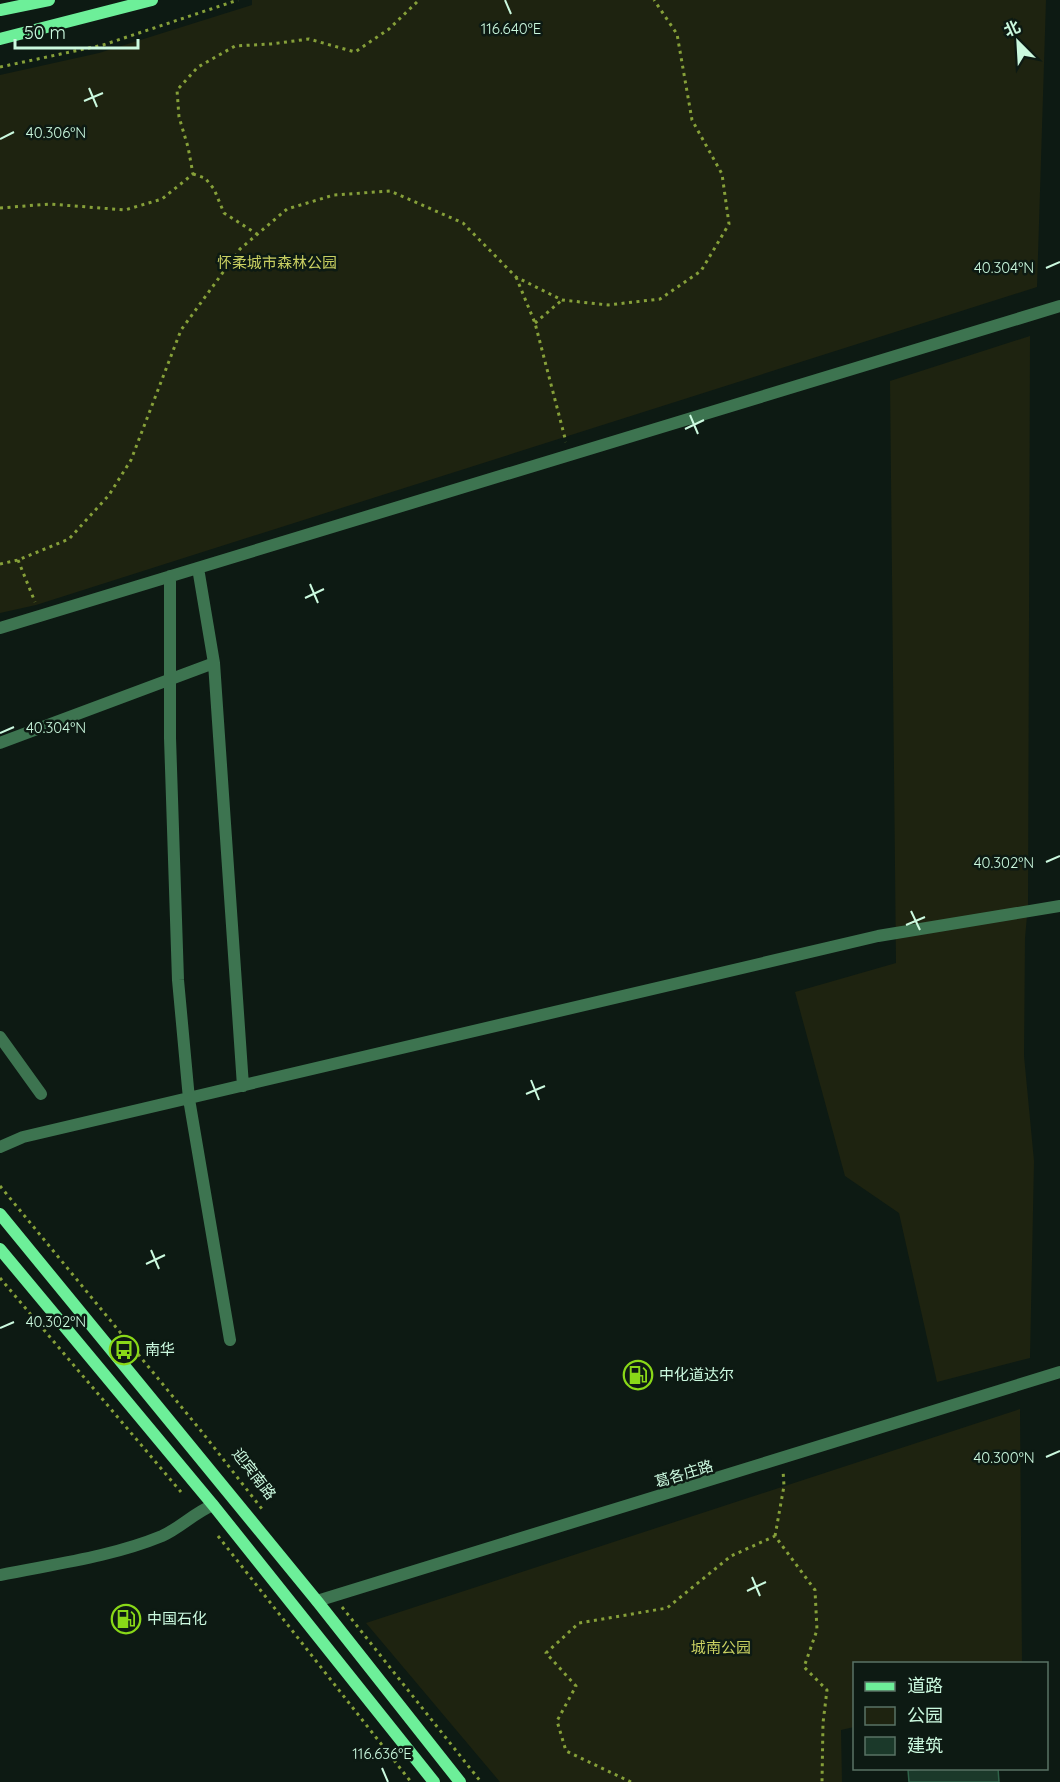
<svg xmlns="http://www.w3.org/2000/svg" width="1060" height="1782" font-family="Quicksand,'Noto Sans SC',sans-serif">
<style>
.green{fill:#1e2310}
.building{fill:#1b392a;stroke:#2f6249;stroke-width:1.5}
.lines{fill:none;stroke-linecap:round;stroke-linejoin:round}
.path{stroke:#86a039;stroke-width:3;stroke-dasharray:3 4.5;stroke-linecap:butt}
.street{stroke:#3d7450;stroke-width:12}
.secondary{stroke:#6def99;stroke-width:12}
.ticks{fill:none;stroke:#cbf9df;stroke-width:2}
.labels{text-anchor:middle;stroke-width:5;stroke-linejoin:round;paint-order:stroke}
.park-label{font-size:15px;fill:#c9d061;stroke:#0d1a13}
.poi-label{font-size:15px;fill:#cbf9df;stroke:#0d1a13;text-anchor:start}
.street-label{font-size:15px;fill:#cbf9df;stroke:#0d1a13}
.ticks-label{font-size:15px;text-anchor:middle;fill:#cbf9df;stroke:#0d1a13;stroke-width:5;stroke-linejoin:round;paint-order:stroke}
</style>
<rect width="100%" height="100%" fill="#0d1a13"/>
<path class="green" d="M252 0H1046L1037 287 36 605 0 613V75L99 53 252 5Z
M1030 336 1028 905 1025 938 1024 1056 1034 1161 1030 1358 937 1382 899 1213 845 1176 795 992 896 963 890 381Z
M1020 1409 1022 1663 854 1664V1727L841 1730 842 1782H500L366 1623Z"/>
<path class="building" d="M940 1768H998L999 1782H909L908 1770Z"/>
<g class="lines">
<path class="path" d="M0 67 103 45 238 0
M193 174 205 178 214 189 224 213 257 234
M0 208 50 204 125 210 162 199 193 174 188 147 179 117 177 90 198 67 235 46 271 44 309 39 355 52 389 29 419 0
M516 277 535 323 566 442
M535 323 562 300
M18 560 35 602
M0 564 18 560 69 539 109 495 131 460 181 330 240 249 287 209 334 195 390 191 463 223 516 277 562 300 608 305 660 299 701 271 729 224 722 174 692 120 677 34 654 0
M0 1186 202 1432 262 1509
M0 1278 181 1492
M218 1536 411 1782
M775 1536 784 1486 783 1470
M342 1607 481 1782
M631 1782 566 1751 557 1721 576 1686 546 1653 579 1623 667 1608 731 1556 775 1536 815 1590 817 1630 804 1667 827 1690 823 1723 822 1782"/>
<path class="street" d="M198 568 214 663 243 1086
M170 576V738L178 980 189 1099 230 1340
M0 628 1060 306
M0 743 214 663
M0 1037 41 1094
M0 1147 23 1137 878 936 1060 906
M0 1575C54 1564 111 1557 162 1536 180 1528 194 1513 213 1505
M317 1601 1060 1372"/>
<path class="secondary" d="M0 10 49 0
M0 39 152 0
M0 1214 317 1601 460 1782
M0 1249 213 1505 434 1782"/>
</g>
<path class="ticks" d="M505 0 511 14M89 88 97 107M84 101 103 93M0 139 14 132M1046 268 1060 262M690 415 698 434M685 429 704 420M310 584 318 603M305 598 324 589M0 733 14 727M1046 862 1060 856M911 911 920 930M906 925 925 917M531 1080 539 1100M526 1094 545 1086M151 1250 159 1269M146 1264 165 1255M0 1328 14 1322M1046 1457 1060 1451M752 1577 760 1596M747 1591 766 1582M382 1768 388 1782"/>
<defs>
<g id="bus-ring" transform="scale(1.5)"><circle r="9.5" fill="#0d1a13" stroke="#89d818" stroke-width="1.5"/><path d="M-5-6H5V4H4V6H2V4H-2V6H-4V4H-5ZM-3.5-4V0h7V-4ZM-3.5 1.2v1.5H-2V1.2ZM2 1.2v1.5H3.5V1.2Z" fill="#89d818"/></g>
<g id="fuel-ring" transform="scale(1.5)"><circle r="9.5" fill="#0d1a13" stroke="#89d818" stroke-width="1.5"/><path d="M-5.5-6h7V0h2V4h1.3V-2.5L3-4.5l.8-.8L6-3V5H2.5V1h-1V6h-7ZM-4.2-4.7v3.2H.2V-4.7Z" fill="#89d818"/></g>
</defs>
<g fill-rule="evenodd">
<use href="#bus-ring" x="124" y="1350"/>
<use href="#fuel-ring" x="638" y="1375"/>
<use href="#fuel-ring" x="126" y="1619"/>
</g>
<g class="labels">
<g class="park-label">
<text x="277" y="268">怀柔城市森林公园</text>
<text x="721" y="1653">城南公园</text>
</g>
<g class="poi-label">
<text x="145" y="1355">南华</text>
<text x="659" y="1380">中化道达尔</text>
<text x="147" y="1624">中国石化</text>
</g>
<g class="street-label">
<text transform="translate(254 1474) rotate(52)" y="5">迎宾南路</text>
<text transform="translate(684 1474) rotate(-17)" y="5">葛各庄路</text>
</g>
</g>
<g class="ticks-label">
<text x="511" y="34">116.640°E</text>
<text x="56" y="138">40.306°N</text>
<text x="1004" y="273">40.304°N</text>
<text x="56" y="733">40.304°N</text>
<text x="1004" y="868">40.302°N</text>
<text x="56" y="1327">40.302°N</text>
<text x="1004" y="1463">40.300°N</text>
<text x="382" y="1759">116.636°E</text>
</g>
<rect x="853" y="1662" width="195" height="108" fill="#0d1a13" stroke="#597365" stroke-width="1.5"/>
<rect x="865" y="1682" width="30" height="9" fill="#6def99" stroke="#597365" stroke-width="1.5"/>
<text x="907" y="1692" font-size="18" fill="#cbf9df">道路</text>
<rect x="865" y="1707" width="30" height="18" fill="#1e2310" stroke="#597365" stroke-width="1.5"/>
<text x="907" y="1722" font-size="18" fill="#cbf9df">公园</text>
<rect x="865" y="1737" width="30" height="18" fill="#1b392a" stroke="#597365" stroke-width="1.5"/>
<text x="907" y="1752" font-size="18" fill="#cbf9df">建筑</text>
<g transform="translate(1018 42) rotate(336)" stroke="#0d1a13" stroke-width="4.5" paint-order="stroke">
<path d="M0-4.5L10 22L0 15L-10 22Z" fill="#cbf9df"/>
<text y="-9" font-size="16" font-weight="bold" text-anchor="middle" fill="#cbf9df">北</text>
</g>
<path d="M15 39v9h123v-9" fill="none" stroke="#cbf9df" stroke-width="3"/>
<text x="24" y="39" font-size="18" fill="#cbf9df" stroke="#0d1a13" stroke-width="4.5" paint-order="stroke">50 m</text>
</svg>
